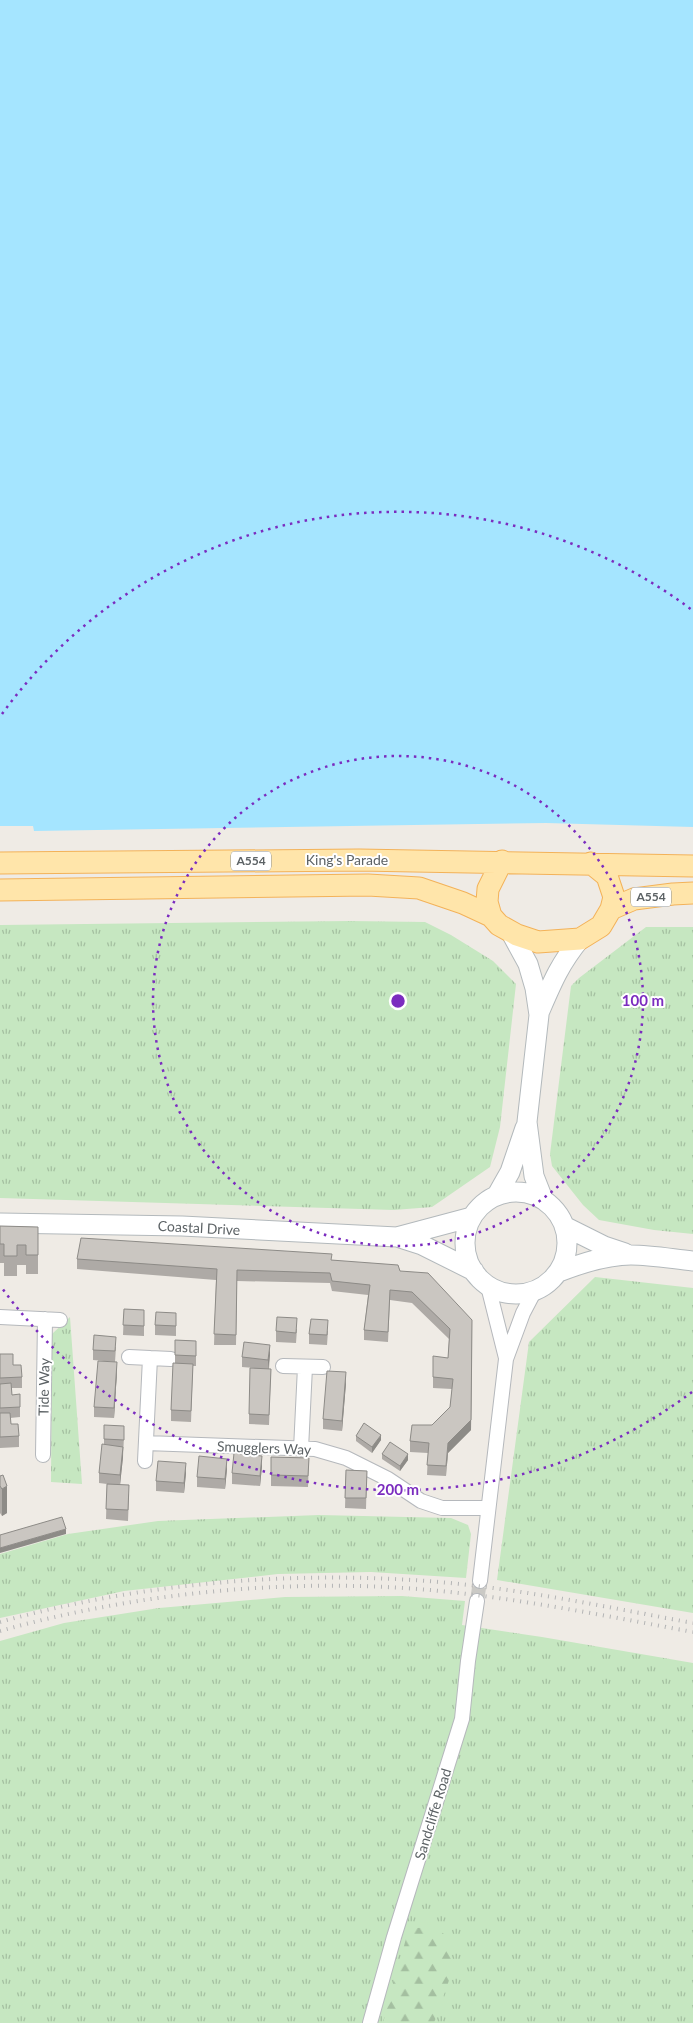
<svg xmlns="http://www.w3.org/2000/svg" width="693" height="2023" font-family="Lato,sans-serif">
<style>
.grass{fill:url(#grass-tufts)}
.forest{fill:url(#forest-firs)}
.water{fill:#a5e5ff}
.lines{fill:none;stroke-linecap:round;stroke-linejoin:round}
.street-tunnel{stroke:#cac9c5;stroke-width:14;stroke-dasharray:14 7;stroke-linecap:butt}
.street-casing{stroke:#b5b8bc;stroke-width:16}
.secondary-casing{stroke:#b3b9bc;stroke-width:21}
.primary-casing{stroke:#f3b259;stroke-width:23}
.street{stroke:#fff;stroke-width:14}
.secondary{stroke:#fff;stroke-width:19}
.primary{stroke:#ffe5aa;stroke-width:21}
.rail{stroke:#b3b4b5;stroke-width:4;stroke-dasharray:1 6;stroke-linecap:butt}
.wall{fill:#aeaaa6}
.shaded-wall{fill:#8d8b87}
.building{fill:#cac6c1;stroke:#8d8b87}
.ring{fill:none;stroke:#7b2cbf;stroke-width:2.5;stroke-dasharray:2.5 5}
.labels{text-anchor:middle;stroke-width:4;stroke-linejoin:round;paint-order:stroke}
.shield{fill:#fff;stroke:#8d9193;stroke-width:1}
.shield-label{font-size:12px;font-weight:bold;fill:#5c6265}
.street-label{font-size:14px;fill:#5c6265;stroke:#fff}
.centre{fill:#7b2cbf;stroke:#fff;stroke-width:2.5}
.ring-label{font-size:15px;text-anchor:middle;font-weight:bold;fill:#7b2cbf;stroke:#fff;stroke-width:4;stroke-linejoin:round;paint-order:stroke}
</style>
<defs>
<pattern id="grass-tufts" width="24" height="20" patternUnits="userSpaceOnUse" patternTransform="scale(1.25)"><rect width="24" height="20" fill="#c6e7c1"/><path d="M3 7l-1-3M5 7V3M7 7l1-3M15 17l-1-3M17 17v-4M19 17l1-3" fill="none" stroke="#a4bfa0"/></pattern>
<pattern id="forest-firs" width="22" height="20" patternUnits="userSpaceOnUse" patternTransform="scale(1.25)"><rect width="22" height="20" fill="#c6e7c1"/><path d="M5 1l3.5 6h-7zM16 11l3.5 6h-7z" fill="#a4bfa0"/></pattern>
</defs>
<rect width="100%" height="100%" fill="#efebe5"/>
<path class="grass" d="M350 921 425 922 451 935 493 961 516 984 500 1127 490 1167 432 1207 394 1210 0 1198V925Z
M646 927H693V1234L654 1230 599 1220 583 1205 552 1166 550 1154 571 986 579 978Z
M595 1277 693 1288V1613L497 1580 529 1342Z
M70 1317 82 1484 51 1482 52 1334Z
M319 1515 451 1518 468 1525 471 1534 466 1578 371 1572 278 1574 124 1591 0 1618V1554L68 1534 158 1521Z
M402 1596 465 1601 462 1625 542 1637 693 1663V2023H0V1641L64 1623 159 1608 285 1597Z"/>
<path class="forest" d="M435 1927 449 1938 453 1969 434 2023H383L407 1935 417 1928Z"/>
<path class="water" d="M0 0H693V827L546 823 34 831 33 826H0Z"/>
<g class="lines">
<path class="street-tunnel" d="M477 1601 480 1581"/>
<g class="street-casing">
<path id="street" d="M488 1286 506 1358
M0 1317 60 1320
M129 1357 171 1359
M283 1366 323 1367
M146 1443 315 1449 346 1458 388 1479 421 1501 442 1508H488
M301 1449 305 1367
M43 1455 45 1319
M145 1461 150 1358
M480 1581 506 1359 523 1313 534 1292
M370 2023 394 1937 462 1719 468 1661 477 1601"/>
</g>
<g class="secondary-casing">
<path id="secondary" d="M510 931 528 964 535 988 539 1015 527 1122 534 1176 543 1199
M539 1013C552 983 559 965 580 939
M465 1243a51 51 0 1 1 102 0a51 51 0 1 1-102 0Z
M497 1195 510 1172 525 1128
M0 1223 182 1226 397 1237 422 1245 474 1271
M564 1226 604 1246 625 1253
M397 1237 472 1217
M559 1272C582 1263 606 1255 631 1255 651 1255 673 1259 693 1261"/>
</g>
<g class="primary-casing">
<path id="primary" d="M502 861 488 889 487 902 491 916 499 925 517 935 538 942 580 939 601 926 611 909 614 897 607 876 591 863
M0 863 359 860 693 866
M0 890 368 885 419 888 463 903 491 916
M611 909 634 899 673 894 693 893"/>
</g>
<use href="#street" class="street"/>
<use href="#secondary" class="secondary"/>
<use href="#primary" class="primary"/>
<path class="rail" d="M0 1622C144 1582 301 1569 450 1583 532 1591 612 1608 693 1623
M0 1631C142 1591 304 1576 450 1592 532 1601 612 1617 693 1632"/>
</g>
<path class="wall" d="M0 1226 38 1227V1274H26V1265H17V1276H4V1263H0Z
M77 1259 332 1260 400 1271 472 1320 471 1430 448 1453 446 1476 427 1475 428 1453 410 1452V1441L432 1425 450 1407 452 1389 433 1388V1377L448 1358 449 1339 412 1303 390 1300 388 1342 364 1340V1330L368 1295 332 1291 330 1283 237 1281 236 1345H214L216 1280 77 1269Z
M124 1309 144 1310V1336L123 1335Z
M176 1323V1336L155 1335V1325Z
M297 1329 296 1343 276 1342V1331Z
M328 1331 327 1345 309 1344V1334Z
M175 1340 196 1341V1366H193L191 1422 171 1421V1410L175 1363Z
M116 1347 115 1362 93 1360V1350Z
M0 1354 13 1365 22 1377V1388H12V1395L20 1407V1417L10 1418 11 1424 19 1436V1447L0 1448Z
M270 1355 269 1369H271L269 1425 249 1424V1414L254 1368 242 1367V1357Z
M117 1372 114 1418 94 1417V1407Z
M346 1383 342 1431 323 1429V1419Z
M104 1425 124 1436 123 1457 120 1485 129 1495 128 1521 106 1519 107 1484 99 1483V1473L104 1445Z
M356 1436 381 1440 372 1453 356 1441Z
M382 1454 408 1460 400 1471 382 1459Z
M271 1457 309 1458 308 1487 271 1486Z
M262 1466 260 1486 232 1484V1473Z
M227 1469 225 1489 197 1487V1477Z
M346 1470 367 1471 366 1509 345 1508Z
M186 1473 184 1493 156 1491V1481Z
M0 1476 7 1513 2 1516 0 1513Z"/>
<path class="shaded-wall" d="M472 1320 471 1430 448 1453 446 1476 448 1443Z
M270 1345V1355L268 1370V1360Z
M117 1362V1372L114 1418V1408Z
M346 1372V1383L342 1431V1421Z
M381 1435V1440L372 1453V1447Z
M123 1447V1457L120 1485V1475Z
M408 1454V1460L400 1471V1466Z
M262 1456V1466L260 1486V1476Z
M227 1459V1469L225 1489V1479Z
M186 1463V1473L184 1493V1483Z
M7 1486V1513L2 1516V1489Z
M66 1529V1534L0 1553V1548Z"/>
<path class="building" d="M0 1226 38 1227V1255H26V1245H17V1256H4V1244H0Z
M81 1238 332 1254 331 1260 398 1265 400 1271 428 1273 472 1320 471 1420 448 1443 446 1466 427 1465 429 1443 410 1441 412 1425H432L450 1407 453 1379 433 1377V1356L448 1358 450 1329 412 1292 390 1290 388 1332 364 1330 370 1285 332 1281 330 1273 237 1270 236 1335 214 1334 217 1269 77 1259Z
M124 1309 144 1310V1326L123 1325Z
M156 1312 176 1313V1326L155 1325Z
M277 1317 297 1318 296 1333 276 1331Z
M311 1319 328 1320 327 1335 309 1334Z
M94 1335 116 1337 115 1351 93 1350Z
M175 1340 196 1341V1356L175 1355Z
M244 1342 270 1345 268 1360 242 1357Z
M0 1354H13V1365H21L22 1377 0 1378Z
M98 1361 117 1362 114 1408 94 1407Z
M173 1363 193 1364 191 1411 171 1410Z
M250 1368 271 1369 269 1415 249 1414Z
M327 1371 346 1372 342 1421 323 1419Z
M11 1383 12 1395 20 1394V1407L0 1408V1384Z
M0 1413H10L11 1424H18L19 1436 0 1437Z
M364 1423 381 1435 372 1447 356 1436Z
M104 1425 124 1426V1440L104 1439Z
M390 1442 408 1454 400 1466 382 1454Z
M102 1444 123 1447 120 1475 99 1473Z
M234 1453 262 1456 260 1476 232 1473Z
M199 1456 227 1459 225 1479 197 1477Z
M271 1457 309 1458 308 1476 271 1475Z
M158 1461 186 1463 184 1483 156 1481Z
M346 1470 367 1471 366 1498H345Z
M3 1475 7 1486 2 1489 0 1486V1476Z
M107 1484 129 1485 128 1510 106 1509Z
M62 1517 66 1529 0 1548V1535Z"/>
<g class="ring">
<circle cx="398" cy="1001" r="245"/>
<path d="M692 1392A489 489 0 0 1 2 1288M2 714A489 489 0 0 1 692 610"/>
</g>
<g class="labels">
<g class="shield">
<rect x="231" y="851.5" width="40" height="19" rx="4"/>
<rect x="631" y="887.5" width="40" height="19" rx="4"/>
</g>
<g class="shield-label">
<text x="251" y="865">A554</text>
<text x="651" y="901">A554</text>
</g>
<g class="street-label">
<text x="347" y="865">King's Parade</text>
<text transform="translate(199 1228) rotate(3)" y="5">Coastal Drive</text>
<text transform="translate(44 1387) rotate(-89)" y="5">Tide Way</text>
<text transform="translate(264 1448) rotate(2)" y="5">Smugglers Way</text>
<text transform="translate(433 1814) rotate(-73)" y="5">Sandcliffe Road</text>
</g>
</g>
<circle cx="398" cy="1001" r="8" class="centre"/>
<g class="ring-label">
<text x="643" y="1006">100 m</text>
<text x="398" y="1495">200 m</text>
</g>
</svg>
